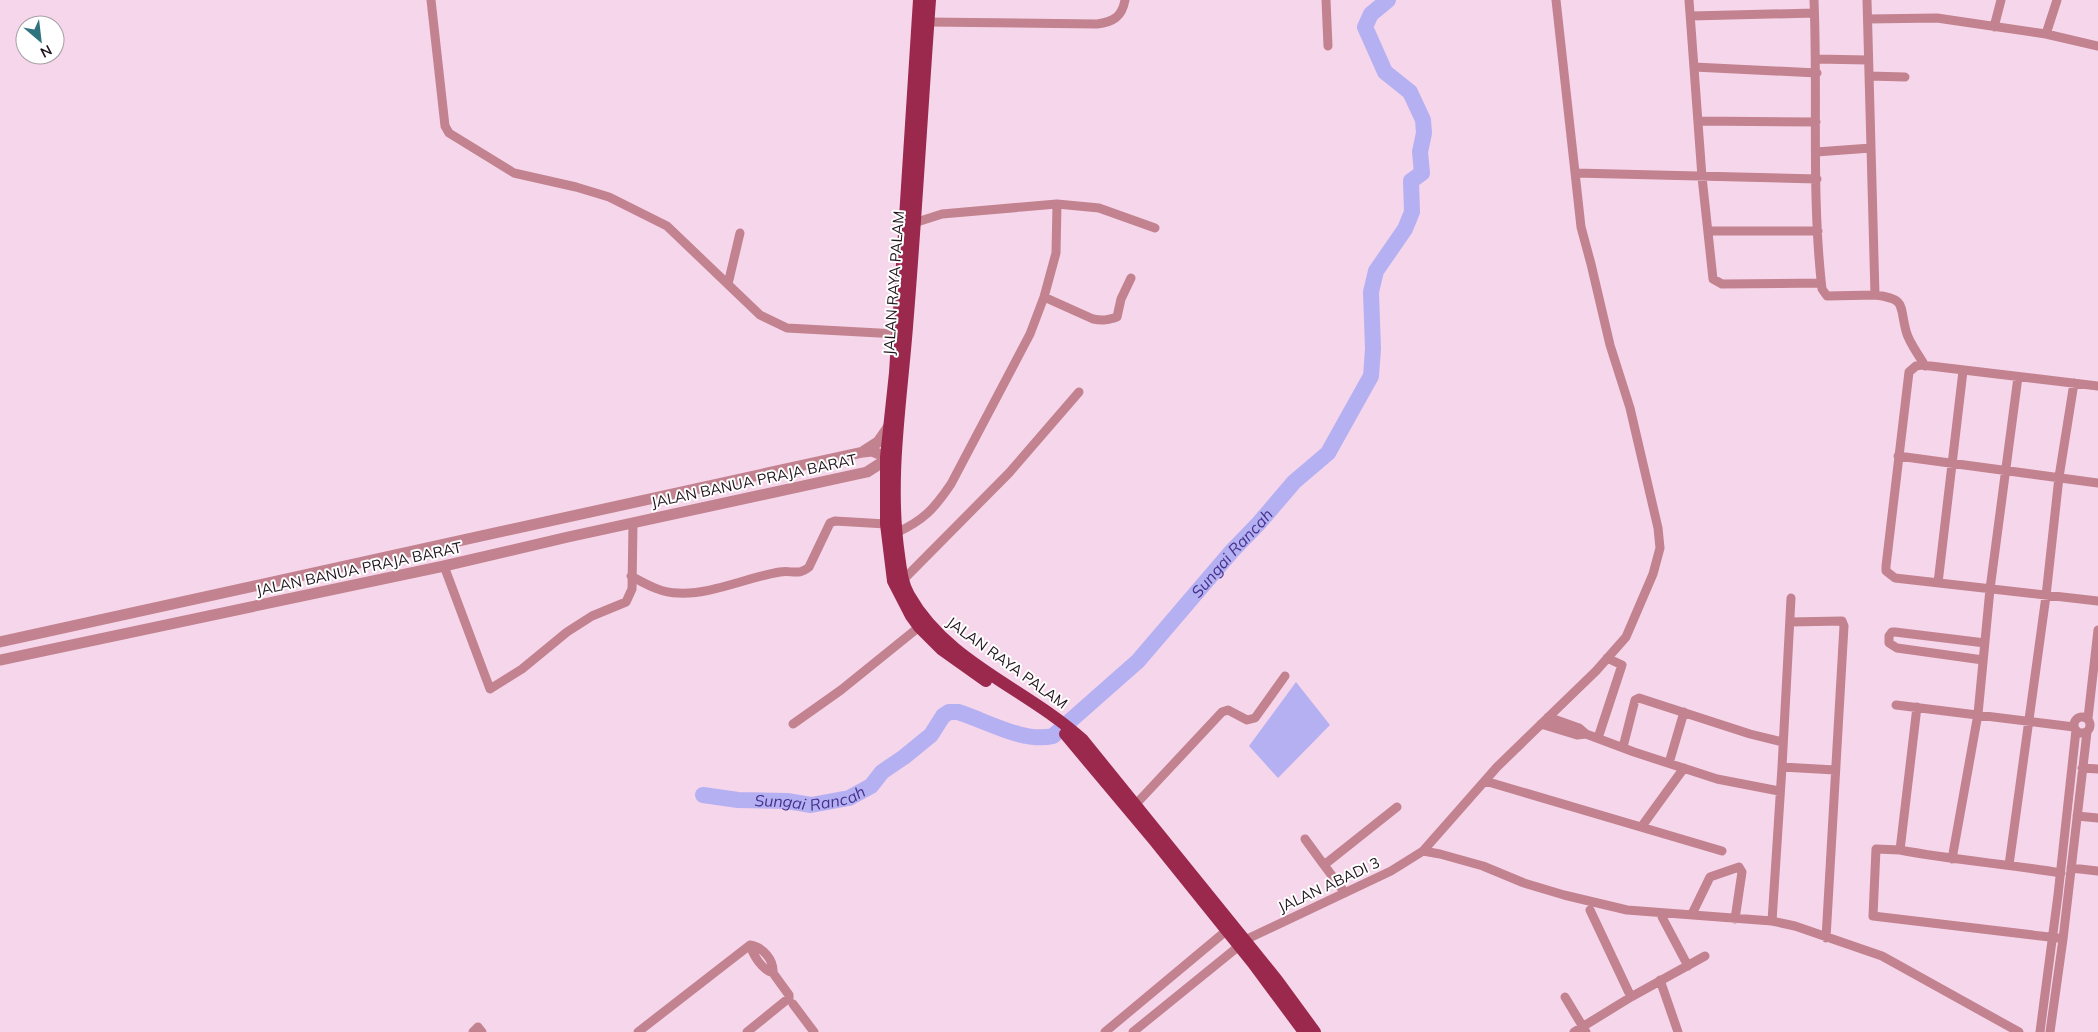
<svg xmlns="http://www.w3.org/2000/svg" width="2098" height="1032" font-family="Mulish,sans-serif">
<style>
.water{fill:#b5b0f2}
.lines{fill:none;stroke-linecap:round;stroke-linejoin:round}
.river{stroke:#b5b0f2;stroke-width:16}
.minor{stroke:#c2828f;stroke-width:9}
.tertiary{stroke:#c2828f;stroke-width:11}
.primary{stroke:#9b294d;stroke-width:12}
.labels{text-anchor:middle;stroke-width:4;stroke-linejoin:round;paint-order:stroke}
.street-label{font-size:15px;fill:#21151d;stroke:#fff}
.water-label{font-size:16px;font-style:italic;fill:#45318e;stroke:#fff}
</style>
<rect width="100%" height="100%" fill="#f6d6ea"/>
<path class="water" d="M1296 682 1330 725 1278 778 1249 746Z"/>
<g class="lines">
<path class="river" id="s1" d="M703 795 738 800 787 801 811 805 849 798 871 786 882 772 904 757 931 735 943 716 949 712H958C987 721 1023 743 1053 736L1138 661 1232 551 1259 523 1294 482 1328 453 1371 376 1373 349 1371 292 1376 271 1405 229 1412 212 1411 181 1422 173 1420 152 1424 133 1423 120 1410 92 1385 72 1365 27 1371 14 1388 0"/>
<path class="minor" d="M431 0 445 126 449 133 514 173 576 187 609 197 667 226 760 315 787 328 897 334
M1326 0 1328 46
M1689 0 1702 177 1713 279 1722 284 1821 283
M1814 0C1818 96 1811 194 1822 289L1827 296 1875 295 1867 0
M1691 16 1814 13
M1868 19 1937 18 2046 34 2098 46
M928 22 1097 24C1113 22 1122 17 1125 0
M1994 27 2001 0
M2046 34 2057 0
M1816 59 1868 60
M1694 67 1817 73
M1869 76 1905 77
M1698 121 1816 122
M1816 152 1871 148
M1575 173 1817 179
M1057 204 1099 208 1155 228
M1708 231H1818
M728 284 740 233
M1875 295C1907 299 1899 305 1906 331 1909 343 1919 355 1925 366
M1044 297 1093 319C1103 321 1108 320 1117 317L1121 299 1131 278
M2098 386 1922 365 1916 366 1909 372 1886 566V571L1895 578 2098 601
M1898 456 2098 483
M896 533C924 520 934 509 951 484L1030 334 1044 297 1056 253 1057 204 942 214 914 223
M444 566 490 689 522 669 567 632 592 616 626 602 632 589 633 523
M631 576C646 584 661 593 678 593 711 595 748 577 780 572 792 570 799 576 809 567L830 523 835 521 886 524
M903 580 1009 473 1079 392
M1938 583 1963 371
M1791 598 1782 767 1835 770
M1790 622 1842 621 1844 626 1826 938
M1983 660 1897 648 1889 643V636L1892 632H1895L1985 643
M1896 705 2074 727
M1917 707 1900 850C1953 860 2007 864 2061 873
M2074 725a8 8 0 1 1 16 0a8 8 0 1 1-16 0Z
M1548 717 1579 728 1586 734 1634 752 1717 779 1779 791
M2088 718 2098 630
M793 724 841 690 919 627
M1541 724 1577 735 1586 734
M1598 738 1622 665 1607 658
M1623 747 1635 700 1639 698 1750 734 1783 742
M1669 763 1684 712
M2082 768 2098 769
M1485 781 1722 851
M1136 804 1222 712 1228 710 1247 720 1255 718 1285 676
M2077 816 2098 818
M1642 826 1684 768
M1305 839 1324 865
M1900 850 1876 849 1873 916 2058 938
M1423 851 1440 854 1483 866 1524 883 1564 895 1627 910 1772 921 1795 926 1882 956 2019 1032
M1952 859 1978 714 1990 589 2018 377
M2009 865 2046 596 2059 477 2074 383
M2071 868 2098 871
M1345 893 1324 865 1397 807
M1590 910 1631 997
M1692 914 1710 877 1739 867 1742 872 1735 919
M1662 917 1688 966
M1772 921 1782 767
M1245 940 1391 871 1423 851 1497 767 1596 671 1626 637 1653 574 1660 548 1658 528 1630 408 1610 345 1591 264 1581 227 1556 0
M750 945C753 955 762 970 773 973
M1660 980 1678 1032
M1565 997 1586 1032
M793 1004 814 1032
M473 1032 478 1027 482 1032
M638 1032 750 945C763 947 774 960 773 973L789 995V998L747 1032
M1105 1032 1226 931
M1133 1032 1239 946
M1574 1032 1631 997 1705 956
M2040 1032 2058 895 2076 730
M2050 1032 2063 939 2087 732"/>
<path class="tertiary" d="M864 451 878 442 889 426
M0 642 863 452 872 451 886 457
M0 660 444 566 568 537 867 472 881 463 888 454"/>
<path class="primary" d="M919 0 895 373 886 457V524L893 581 911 616 919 627 941 649 986 681
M930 0C922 109 916 218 907 327 901 403 888 480 899 555 901 569 902 583 909 595 947 663 1028 689 1083 740L1277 980 1315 1032
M1065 734 1153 839 1252 962 1304 1032"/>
</g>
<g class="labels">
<g class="street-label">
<text transform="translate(894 283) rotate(-86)" y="5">JALAN RAYA PALAM</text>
<text transform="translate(754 481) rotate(-12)" y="5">JALAN BANUA PRAJA BARAT</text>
<text transform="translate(359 569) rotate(-12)" y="5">JALAN BANUA PRAJA BARAT</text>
<text transform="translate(1007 663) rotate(36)" y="5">JALAN RAYA PALAM</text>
<text transform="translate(1329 885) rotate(-25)" y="5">JALAN ABADI 3</text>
</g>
<g class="water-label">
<text dy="6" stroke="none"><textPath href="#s1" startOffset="646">Sungai Rancah</textPath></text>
<text dy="6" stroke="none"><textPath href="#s1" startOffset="108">Sungai Rancah</textPath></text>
</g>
</g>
<g transform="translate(40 40) rotate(152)"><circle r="24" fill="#ffffff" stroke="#a6a1a5"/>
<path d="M0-4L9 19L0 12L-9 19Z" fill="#2d747f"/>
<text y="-8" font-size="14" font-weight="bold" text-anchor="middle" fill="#21151d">N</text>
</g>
</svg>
